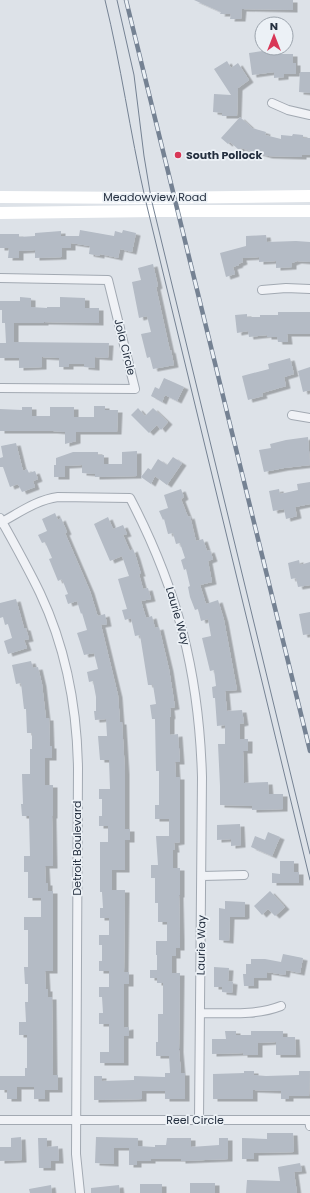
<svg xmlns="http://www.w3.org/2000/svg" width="310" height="1193" font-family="Poppins,sans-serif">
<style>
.building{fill:#b4bbc5;filter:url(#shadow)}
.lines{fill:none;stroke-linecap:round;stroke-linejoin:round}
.street-casing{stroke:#a2a9b2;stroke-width:10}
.street{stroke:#f0f2f6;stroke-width:8}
.secondary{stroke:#fff;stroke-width:12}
.tram{stroke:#758293;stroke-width:1}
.rail-casing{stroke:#758293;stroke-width:4.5}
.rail{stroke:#ecf1f6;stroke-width:3;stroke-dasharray:9;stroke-linecap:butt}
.poi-dot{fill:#d83757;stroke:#ecf1f6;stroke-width:1.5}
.labels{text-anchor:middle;stroke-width:3.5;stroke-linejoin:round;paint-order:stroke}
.poi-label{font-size:11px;font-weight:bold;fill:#253040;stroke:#ecf1f6;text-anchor:start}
.street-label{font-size:11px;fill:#253040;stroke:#ecf1f6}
</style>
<defs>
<filter id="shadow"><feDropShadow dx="4.5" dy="2.5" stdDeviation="0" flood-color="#0004"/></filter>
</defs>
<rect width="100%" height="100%" fill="#dde2e8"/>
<path class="building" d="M194 0H293V10L242 9 241 19H230L231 14H220L221 12Z
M269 50V54H293V63H296V74H284V77L274 78V72L252 75 249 53Z
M227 61 231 68 238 63 249 80 238 88 237 116H222V113L213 112 214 94 231 95 214 69Z
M300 72H310V93L299 92Z
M240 117 252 128 266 132 265 135 281 139V135L292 136 293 134 303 135V138H310V155H302V157L268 156 241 148 239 150 230 142 228 144 221 138Z
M80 230 114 236 115 231 122 233 123 230 136 233 132 252 120 249 118 258 100 254V256L89 254 90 246 71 243V248H62V257L35 258V250L19 251V258H8L9 248H0V234H19V237L35 236V233L61 231V236H79Z
M266 235 267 242 296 241 310 242V262L297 261 292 263V267L276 268V261L259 262V257L242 258 243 262 238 264 239 265 233 267 235 274 226 277 220 253 246 246V236Z
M153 264 158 286 156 287 170 351 171 350 174 365 153 369 150 357 147 358 141 334 151 332 147 316 139 318 132 282 141 280 138 268Z
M20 297 31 298V307L47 308V307H60V297L85 298V308H99V323L44 322V323H14V342L109 343 108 358 95 357V368L84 367V364H69V367H59V358L42 357V367L19 368V358H0V343H6L5 323H2V310H0V301H20Z
M278 312H310V334H287L288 342H278L277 337H267V335L249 337 248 331 237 333 235 315 247 314V317H260V315H278Z
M290 358 294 374 284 377 286 386 262 393 263 396 248 400 242 376 269 369 268 364Z
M310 367V390L303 392 298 371Z
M164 378 184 387 177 401 165 395 162 402 151 396 155 387 159 389Z
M94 406H105V410H118L117 432H76V441L65 444V432L53 431H0V409L22 410V407H32V416H50V407H74V417H94Z
M138 408 145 416 153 408 168 422 161 430 157 425 149 433 131 415Z
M308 437 310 465 284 468 264 472 259 450 271 448 270 444 286 440Z
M16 443 23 471 27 469 29 473 35 471 38 479 33 481 35 487 22 492 18 484 10 487 3 467H0V458L3 457 1 446Z
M137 451V476L95 477V474L82 473V465L65 466V477H54V465H56V458L73 452H98V455H104V464H122V452Z
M173 457 182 463 167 485 155 476 151 484 141 477 148 468 151 470 158 459 167 465Z
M310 482V504L295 507 297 516 286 519 284 509 273 511 269 491 279 489 280 494 298 490 297 484Z
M181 489 184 497 181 499 188 517 190 516 196 541 203 539 207 551 210 550 213 559 208 561 212 582 200 585 206 604 218 600 224 620 237 690 225 691 227 711 242 710 244 723 240 724V739H248V751H243L244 783 268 782 269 794H283V809L252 810V806L220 805V786L218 744H225V725L217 726 215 698H213L212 687 216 686 214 670 210 671 202 638 211 636 208 619 201 621 198 609 195 610 190 597 188 587 190 586 186 569 184 570 181 560 185 558 180 543 176 544 173 533 168 534 164 519 163 520 159 511 168 508 164 495Z
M55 513 58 520 61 518 67 532 65 533 90 591 97 614 98 616 105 614 107 624 101 625 118 695 120 722H122L125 772V829H130V840H125V870H112V890H125L124 972H129V984H124V1028L129 1027V1036H124V1063H100V1052H109V1024H99V1013H103L102 997H99V987H109V971H99V961H102V945H99V935H109V918H100V908H103L102 892H100V842H108V826H99V816H102V799H99V789H110L109 760H100L98 736H107L106 719 95 720 94 711H96V697L93 681 89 682 87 672 98 669 94 653 84 655 80 642 77 633 87 630 82 613 81 614 77 601 68 604 65 595 68 594 62 579 58 581 49 559 52 558 45 542 42 543 38 535 47 531 42 519Z
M108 517 113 529 123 525 127 534 123 535 130 551 133 549 136 557 141 574H139L143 589 148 588 151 599 141 601 146 618 152 616 155 628 159 627 169 669 175 707 170 708 171 716 170 717V735L178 734 180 762H175L176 777H180V842L174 843 175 850H173V868H180V895H179L180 937V948H176V956H172V973H180L179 1050 181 1073H185V1099H165V1091H142V1099L94 1100V1076H102V1081L134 1080V1076L165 1077V1073H170L169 1056H156V1042H158V1014H163V983H157V978H150V970H157V955H156V941H167V922H158V903H155V878H151V865H158L156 836H169V819H155V805H159V771H156L155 719H152L150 705 156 704 153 685H148L140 635 135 636 131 618 125 620 122 610 127 609 118 579 129 576 122 556 110 561 94 524Z
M299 560 300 565 310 562V585L298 587 296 578 291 579 288 563Z
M16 599 24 628H26L29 639 24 640 27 648 8 654 4 641 12 638 8 624 5 625 3 617 0 618V603Z
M310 612V634L303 635 299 614Z
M31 661 33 668 38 667 42 684 46 718H49L50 746H52V758H45V785H53V816H52L53 866H45L46 883H48V891H53V971H45L46 989H48V997H52L53 1075H58V1090H45V1099H34V1087H17V1099H7V1090H0V1076H25V1068H27V1035H19V1022H26L25 1002H28V984H25L24 967H28V930H24V917H41V898H28V872H24V856H30L29 816H22L21 804H23L22 774H30V749H32V733H27L26 709H24L21 683 16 684 12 665Z
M240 824 241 845 231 846V839L217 840V825Z
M268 832 280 837 272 856 251 847 255 836 265 840Z
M280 861H294V872H299V883H272V873L280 874Z
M270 891 285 907 275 916 268 909 262 915 254 906Z
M225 901 245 902V916L243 917H230L229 941 219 940V908L225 909Z
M283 954 303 958 300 973 286 970 285 975 267 972V978H254V986H244L243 974H246V964H251V959H265L281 962Z
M214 967 229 968 228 981 233 982 232 993 222 992V987H214Z
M225 1031H236V1035H251V1031H283V1037H295L296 1055H276V1042L258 1043V1055H243V1053L212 1054V1039H226Z
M244 1071H254V1075L266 1076 299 1075V1071H310L309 1096H289V1099H281V1091L253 1090V1099H213V1074L244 1073Z
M267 1133H293L294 1152 254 1153V1159H242V1138L267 1139Z
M21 1137 22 1160 0 1161V1147H11V1138Z
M96 1137 138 1138V1146L155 1147V1145H166L167 1138H191V1147L219 1145V1138H228V1159L181 1161V1159H151V1161H137V1165H129V1148H114V1164L95 1163Z
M38 1138H47V1147L58 1146 59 1161H51V1168H39Z
M300 1163 302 1171 294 1172 297 1193H246L247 1180 280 1181 278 1167Z
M190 1183H215V1193H190Z
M140 1184H162V1193H140Z
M51 1185 52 1193H30L29 1189Z
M119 1185 120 1193H91V1188Z"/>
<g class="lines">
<g class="street-casing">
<path id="street" d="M272 103 288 110 310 115
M0 278 108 280 135 389 0 388
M262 290 286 288 310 289
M292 415 310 418
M0 518C14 543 28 568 40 593 66 648 77 708 78 768L76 1154 80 1193
M0 523C19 513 36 500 58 497L130 498C178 590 199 673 202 777L199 1120
M202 876 244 875
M200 1013C228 1013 255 1016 281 1006
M0 1120H309L310 1126"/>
</g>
<use href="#street" class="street"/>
<path class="secondary" d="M0 197 151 198 310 196
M0 213 154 211H310"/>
<path class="tram" d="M105 0C121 65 130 132 145 198L310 880
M117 0 134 75 144 156 151 198 310 854"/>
<g class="rail-casing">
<path id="rail" d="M126 0 310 751"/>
</g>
<use href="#rail" class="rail"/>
</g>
<circle class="poi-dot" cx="178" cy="155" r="4"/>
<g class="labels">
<g class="poi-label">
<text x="186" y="159">South Pollock</text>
</g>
<g class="street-label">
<text x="155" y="201">Meadowview Road</text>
<text transform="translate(125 347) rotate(76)" y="4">Jola Circle</text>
<text transform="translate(178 616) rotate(74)" y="4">Laurie Way</text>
<text transform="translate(77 848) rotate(-90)" y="4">Detroit Boulevard</text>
<text transform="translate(201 945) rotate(-89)" y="4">Laurie Way</text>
<text x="195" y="1124">Reel Circle</text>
</g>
</g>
<g transform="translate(274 36)"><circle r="19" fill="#ecf1f6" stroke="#9ca4ad"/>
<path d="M0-3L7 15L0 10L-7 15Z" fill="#d83757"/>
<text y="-6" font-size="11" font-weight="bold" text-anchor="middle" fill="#253040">N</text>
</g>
</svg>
